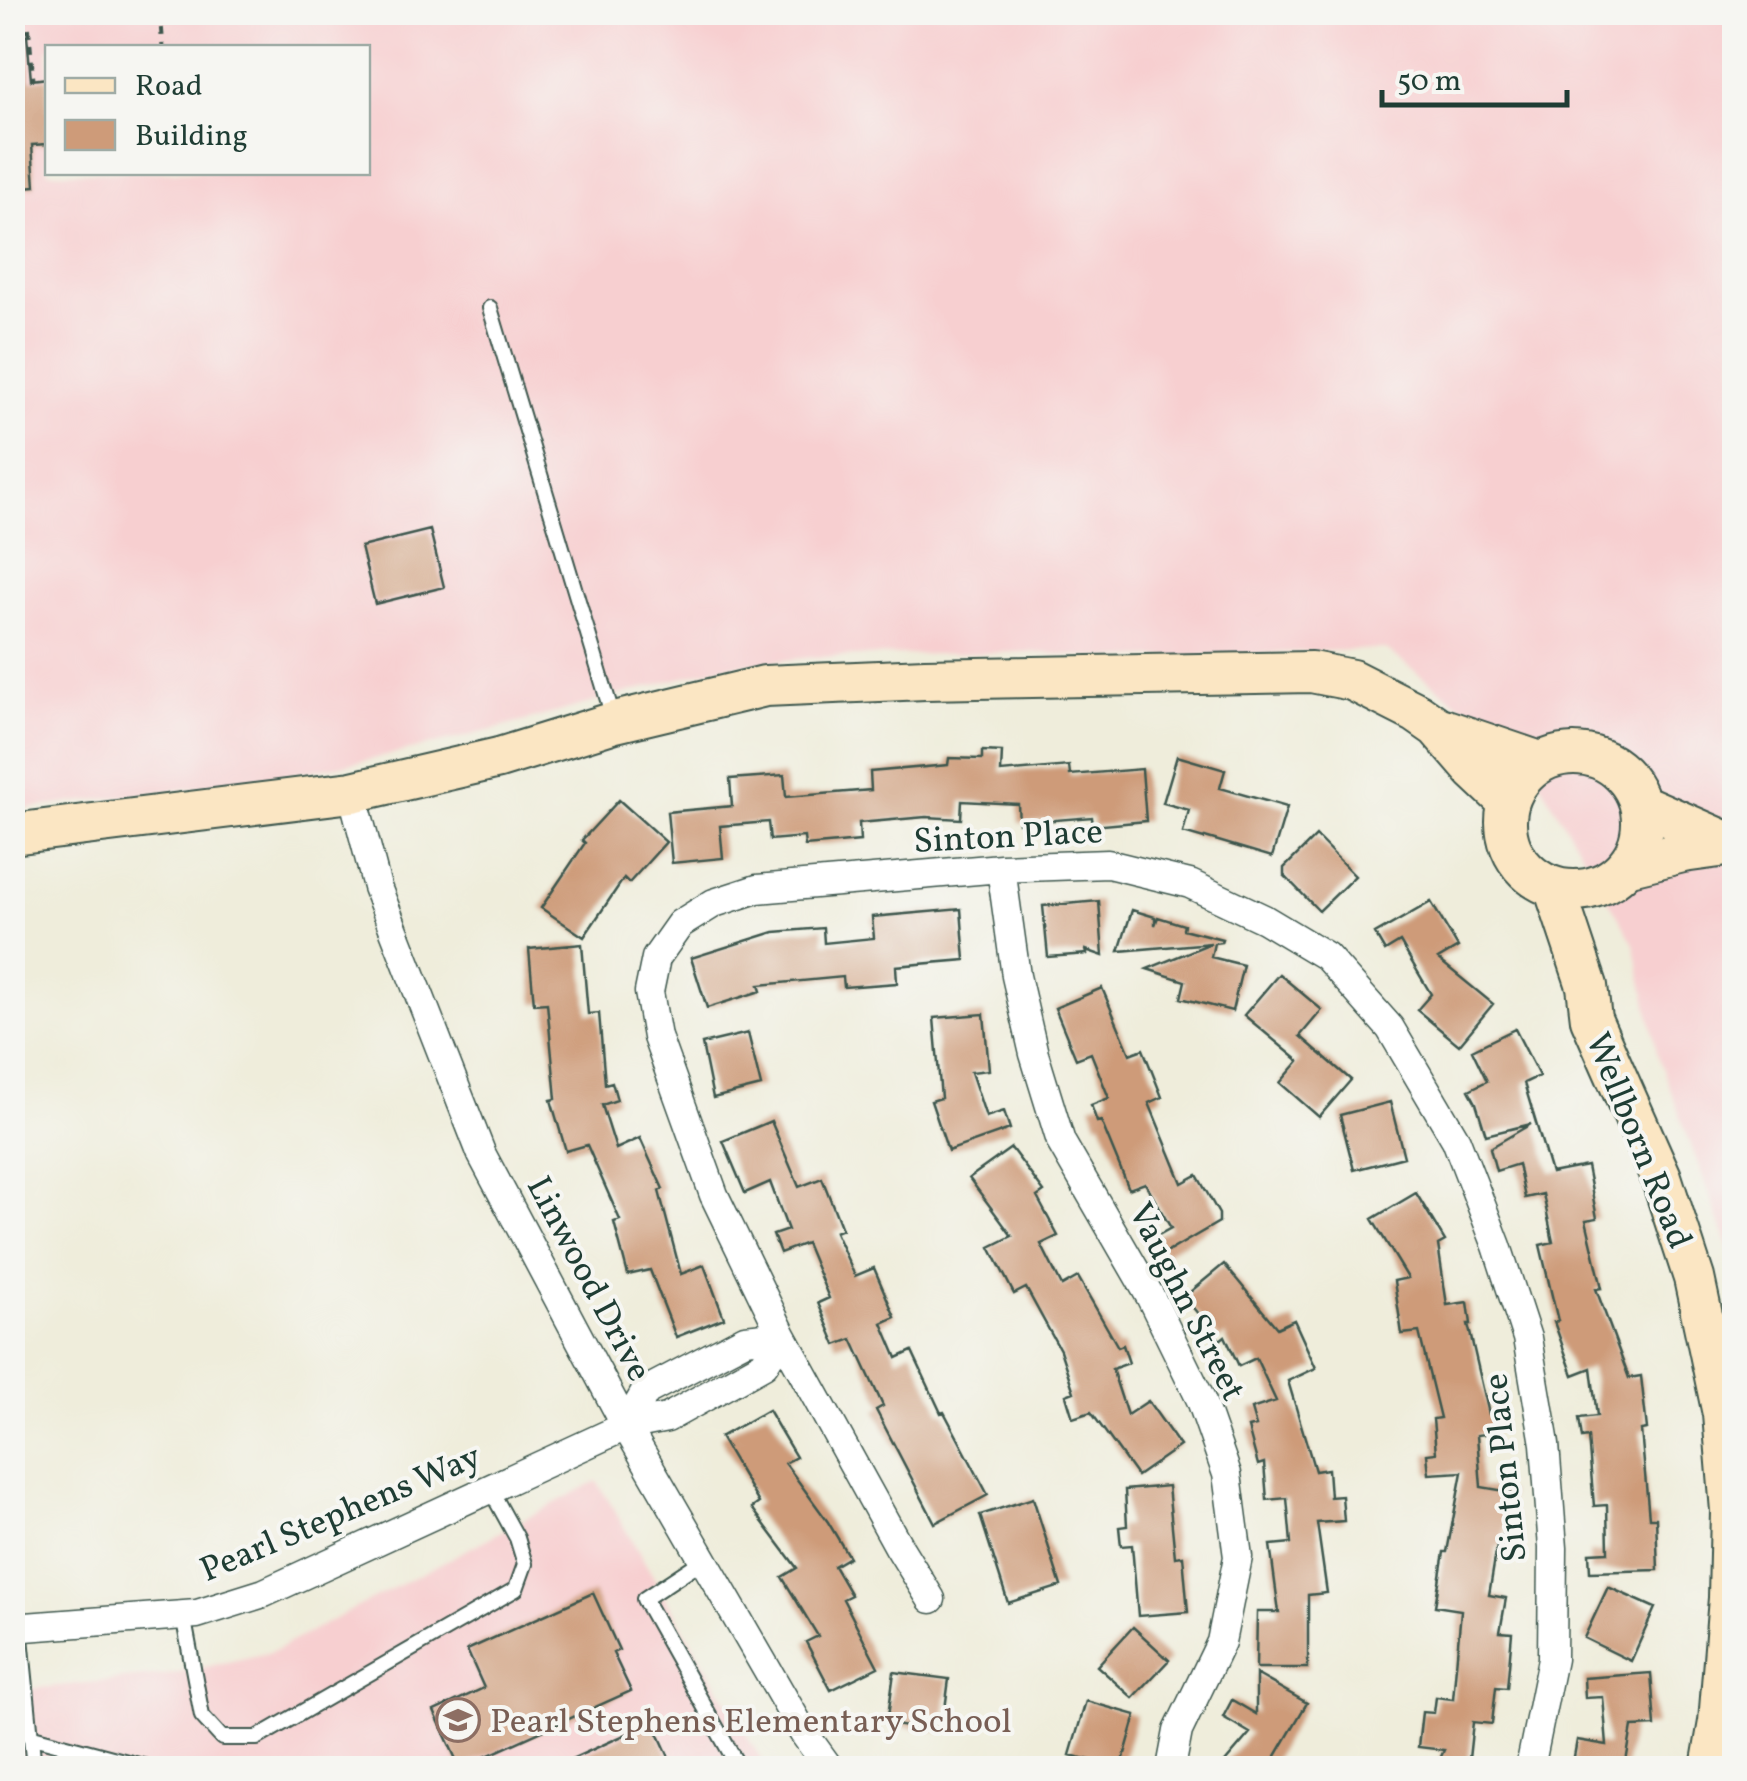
<svg xmlns="http://www.w3.org/2000/svg" width="1747" height="1781" font-family="Vollkorn,serif">
<style>
.built{fill:#f7cfd0;fill-rule:evenodd}
.building{fill:#ce9b79}
.lines{fill:none;stroke-linecap:round;stroke-linejoin:round}
.lane-casing{stroke:#3e574d;stroke-width:18}
.street-casing{stroke:#3e574d;stroke-width:31}
.secondary-casing{stroke:#3e574d;stroke-width:44}
.path{stroke:#3e574d;stroke-width:5;stroke-dasharray:8 8;stroke-linecap:butt}
.lane{stroke:#fff;stroke-width:14}
.street{stroke:#fff;stroke-width:28}
.secondary{stroke:#fbe6c3;stroke-width:40}
.labels{text-anchor:middle;stroke-width:8;stroke-linejoin:round;paint-order:stroke}
.street-label{font-size:35px;fill:#1f3d34;stroke:#f6f6f2}
.education-label{font-size:35px;fill:#785e54;stroke:#f6f6f2;text-anchor:start}
</style>
<rect width="100%" height="100%" fill="#f6f6f2"/>
<filter id="ink" filterUnits="userSpaceOnUse"><feTurbulence type="fractalNoise" baseFrequency=".01" numOctaves="2"/><feDisplacementMap in="SourceGraphic" scale="20" xChannelSelector="R" yChannelSelector="G"/><feConvolveMatrix kernelMatrix="1 2 1 2 8 2 1 2 1" color-interpolation-filters="sRGB"/></filter>
<filter id="wash" filterUnits="userSpaceOnUse"><feTurbulence type="fractalNoise" baseFrequency=".0048" numOctaves="4" result="noise"/><feDisplacementMap in="SourceGraphic" scale="40" xChannelSelector="R" yChannelSelector="G"/><feGaussianBlur stdDeviation="2.25" result="paint"/><feColorMatrix in="noise" values="0 0 0 0 0 0 0 0 0 0 0 0 0 0 0 0 0 1.4 0 .05"/><feComposite in="paint" operator="in"/></filter>
<g filter="url(#wash)">
<rect width="100%" height="100%" fill="#efeddb"/>
<path class="built" d="M12 13H1734V1262L1658 1056 1634 944 1542 785 1498 732 1385 649 1117 658 1026 652 816 657 724 666 500 728 369 760 265 779 13 810ZM48 48H368V172H48Z
M597 1481 766 1768H13L12 1691 174 1674 272 1652Z"/>
<g id="blocks">
<path class="building" d="M27 35 31 80 48 78V144L32 145 35 186 12 188V36Z
M430 530 444 587 375 604 361 547Z
M982 751 1002 752 1001 772 1069 766 1070 775 1142 769 1146 821 1093 826 1092 817 1019 823 1018 804 962 801 961 819 926 817 859 823 860 841 805 846 804 837 770 840 768 822 720 826 723 858 672 863 667 812 732 806 730 779 784 775 786 797 871 790 870 772 948 765 949 758 982 759Z
M1177 756 1225 770 1220 788 1287 807 1272 857 1205 837 1204 839 1183 833 1189 810 1163 803Z
M619 800 666 842 629 883 624 878 584 937 541 908 585 843 582 840Z
M1316 836 1355 876 1319 911 1284 875V868Z
M1099 901 1103 956 1086 950 1087 954 1048 957 1043 906Z
M1431 902 1458 947 1438 959 1493 1004 1459 1045 1417 1010 1431 994 1400 942 1385 951 1375 934Z
M961 909 965 960 896 966 897 983 844 987 843 977 759 985 761 991 707 1008 691 958 774 932 823 928 824 943 874 938 872 917Z
M1132 910 1155 917V925L1158 917 1184 925 1183 929 1222 939 1221 942 1214 943 1211 957 1243 965 1232 1011 1181 998 1185 981 1147 969 1211 943 1119 951Z
M582 944 588 1014 599 1013 605 1084 612 1082 617 1100 602 1105 616 1149 640 1138 663 1189 659 1191 681 1274 704 1265 724 1318 676 1337 650 1270 628 1275 614 1222 620 1220 587 1145 566 1151 551 1100 556 1099 547 1003 534 1004 529 949Z
M1279 974 1322 1010 1300 1036 1351 1080 1319 1117 1280 1083 1299 1061 1244 1015Z
M1102 988 1130 1054 1143 1049 1162 1097 1149 1103 1182 1183 1197 1175 1219 1214V1222L1164 1254 1155 1237 1171 1228 1145 1183 1129 1189 1101 1121 1097 1122 1091 1105 1109 1098 1091 1053 1076 1059 1055 1008Z
M984 1014 989 1070 971 1072 986 1117 1004 1111 1010 1129 948 1151 931 1101 941 1098 934 1018Z
M1515 1029 1539 1076 1524 1083 1551 1173 1587 1166 1597 1218 1586 1220 1602 1288 1596 1289 1629 1378 1641 1376 1647 1429 1641 1430 1649 1518H1656L1658 1570 1590 1572 1589 1553 1608 1552 1607 1505 1594 1506 1588 1437 1582 1438 1579 1418 1597 1416 1591 1368 1573 1375 1554 1322 1558 1321 1540 1245 1553 1242 1543 1194 1525 1198 1518 1164 1496 1171 1490 1148 1531 1124 1486 1135 1476 1103 1469 1090 1487 1081 1472 1050Z
M748 1033 761 1086 713 1098 702 1044Z
M1390 1102 1404 1157 1354 1170 1340 1115Z
M771 1121 799 1187 822 1178 842 1229 835 1232 855 1276 874 1268 895 1317 882 1323 897 1358 912 1351 941 1413 944 1412 988 1495 935 1523 876 1410 883 1406 852 1339 836 1345 818 1303 829 1298 806 1243 780 1253 773 1235 788 1230 770 1182 745 1193 723 1141Z
M1011 1148 1044 1192 1037 1197 1058 1236 1041 1244 1062 1286 1078 1277 1118 1347 1123 1345 1129 1363 1112 1369 1127 1415 1148 1401 1180 1446 1137 1476 1091 1412 1073 1418 1066 1395 1074 1392 1060 1350 1026 1288 1014 1294 990 1247 1012 1236 969 1178Z
M1416 1193 1445 1241 1438 1245 1447 1305 1468 1302 1471 1324H1468L1489 1414 1494 1413 1495 1433 1477 1435 1481 1487 1511 1492 1501 1547 1497 1546 1489 1595 1506 1598 1500 1632 1512 1633 1507 1688 1496 1687 1492 1724 1473 1722 1468 1768H1436L1444 1750 1418 1747 1422 1712 1434 1713 1436 1697 1453 1699 1461 1610 1435 1606 1444 1552H1447L1462 1472 1429 1474 1427 1454 1436 1453 1433 1419 1440 1418 1419 1332 1402 1334 1394 1281 1408 1278 1372 1219Z
M1224 1264 1277 1328 1294 1320 1316 1368 1288 1381 1315 1471 1328 1469 1330 1497 1342 1496 1344 1521 1317 1523 1327 1593 1308 1595V1668H1256L1257 1612H1279L1270 1545 1291 1543 1287 1498 1267 1500 1264 1463 1258 1465 1248 1428 1256 1426 1251 1409 1276 1401 1256 1358 1239 1366 1225 1336 1220 1340 1184 1297Z
M768 1410 796 1457 785 1463 828 1522 849 1557 834 1566 851 1595 843 1599 878 1667 831 1690 806 1642 818 1636 782 1577 797 1568 752 1508 759 1503 720 1437Z
M1168 1486 1175 1557 1183 1556 1188 1612 1138 1616 1132 1545 1121 1546 1119 1527 1127 1526 1125 1490Z
M1033 1498 1061 1586 1008 1603 980 1515Z
M1608 1587 1655 1608 1631 1661 1584 1638Z
M593 1593 619 1650 613 1653 631 1691 460 1768 434 1711 484 1688 467 1650Z
M1133 1627 1169 1660 1133 1698 1097 1666Z
M894 1672 949 1679 942 1732 887 1724Z
M1651 1673 1655 1726 1632 1727 1625 1768H1572L1577 1740 1607 1745 1603 1697 1585 1698 1584 1678Z
M1256 1674 1307 1703 1269 1768H1220L1250 1733 1223 1717 1232 1700 1256 1714Z
M1086 1701 1136 1715 1121 1768 1070 1755Z
M653 1722 674 1768H552Z"/>
</g>
</g>
<g filter="url(#ink)">
<use href="#blocks" fill-opacity="0" stroke="#3e574d" stroke-width="2.5"/>
<g class="lines">
<g class="lane-casing">
<path id="lane" d="M490 308 613 717
M703 1560 644 1599 739 1768
M183 1615 202 1716 222 1738H257L516 1589 525 1564 517 1538 490 1489
M20 1627 34 1768
M29 1736 150 1768"/>
</g>
<g class="street-casing">
<path id="street" d="M352 792 377 887 482 1155 626 1426 803 1732 829 1768
M1001 868 1016 976 1034 1054 1061 1142 1150 1296 1201 1400 1227 1474 1238 1557 1221 1642 1178 1731 1171 1768
M626 1426 646 1391 745 1339 782 1335
M931 1599 899 1547 782 1335 714 1195 657 1037 649 992 656 958 680 924 714 903 757 889 1001 868 1108 864 1190 884 1264 919 1326 956 1390 1028 1456 1140 1497 1246 1527 1338 1545 1444 1553 1548 1552 1659 1530 1768
M12 1628 197 1614 264 1593 626 1426 667 1418 764 1364 782 1335"/>
</g>
<g class="secondary-casing">
<path id="secondary" d="M1437 727 1540 762
M1506 822a68 68 0 1 1 136 0a68 68 0 1 1-136 0Z
M1640 804 1734 845
M12 834 352 792 499 758 615 722 765 686 925 679 1311 672 1352 680 1417 713 1437 727 1474 770 1508 802
M1626 866 1683 852 1734 845
M1554 887 1587 986 1591 1019 1661 1177 1694 1278 1723 1414 1731 1511 1729 1598 1719 1722 1711 1768"/>
</g>
<path class="path" d="M27 12 33 80
M160 12 163 48"/>
<use href="#lane" class="lane"/>
<use href="#street" class="street"/>
<use href="#secondary" class="secondary"/>
</g>
</g>
<defs>
<g id="school-ring" transform="scale(2.25)"><circle r="9.5" fill="#f6f6f2" stroke="#8d6e63" stroke-width="1.5"/><path d="M0-5L7-2L0 1L-7-2ZM-4 1L0 2.5L4 1V4Q0 6-4 4Z" fill="#8d6e63"/></g>
</defs>
<g fill-rule="evenodd">
<use href="#school-ring" x="458" y="1720"/>
</g>
<g class="labels">
<g class="street-label">
<text transform="translate(1008 835) rotate(-3)" y="12">Sinton Place</text>
<text transform="translate(1640 1140) rotate(68)" y="12">Wellborn Road</text>
<text transform="translate(590 1278) rotate(62)" y="12">Linwood Drive</text>
<text transform="translate(1188 1301) rotate(63)" y="12">Vaughn Street</text>
<text transform="translate(1504 1468) rotate(-96)" y="12">Sinton Place</text>
<text transform="translate(340 1512) rotate(-23)" y="12">Pearl Stephens Way</text>
</g>
<g class="education-label">
<text x="490" y="1732">Pearl Stephens Elementary School</text>
</g>
</g>
<rect width="1747" height="1781" fill="none" stroke="#f6f6f2" stroke-width="50"/>
<rect x="45" y="45" width="325" height="130" fill="#f6f6f2" stroke="#a0aca6" stroke-width="2.5"/>
<rect x="65" y="78" width="50" height="15" fill="#fbe6c3" stroke="#a0aca6" stroke-width="2.5"/>
<text x="135" y="95" font-size="30" fill="#1f3d34">Road</text>
<rect x="65" y="120" width="50" height="30" fill="#ce9b79" stroke="#a0aca6" stroke-width="2.5"/>
<text x="135" y="145" font-size="30" fill="#1f3d34">Building</text>
<path d="M1382 90v15h185v-15" fill="none" stroke="#1f3d34" stroke-width="5"/>
<text x="1397" y="90" font-size="30" fill="#1f3d34" stroke="#f6f6f2" stroke-width="8" paint-order="stroke">50 m</text>
</svg>
